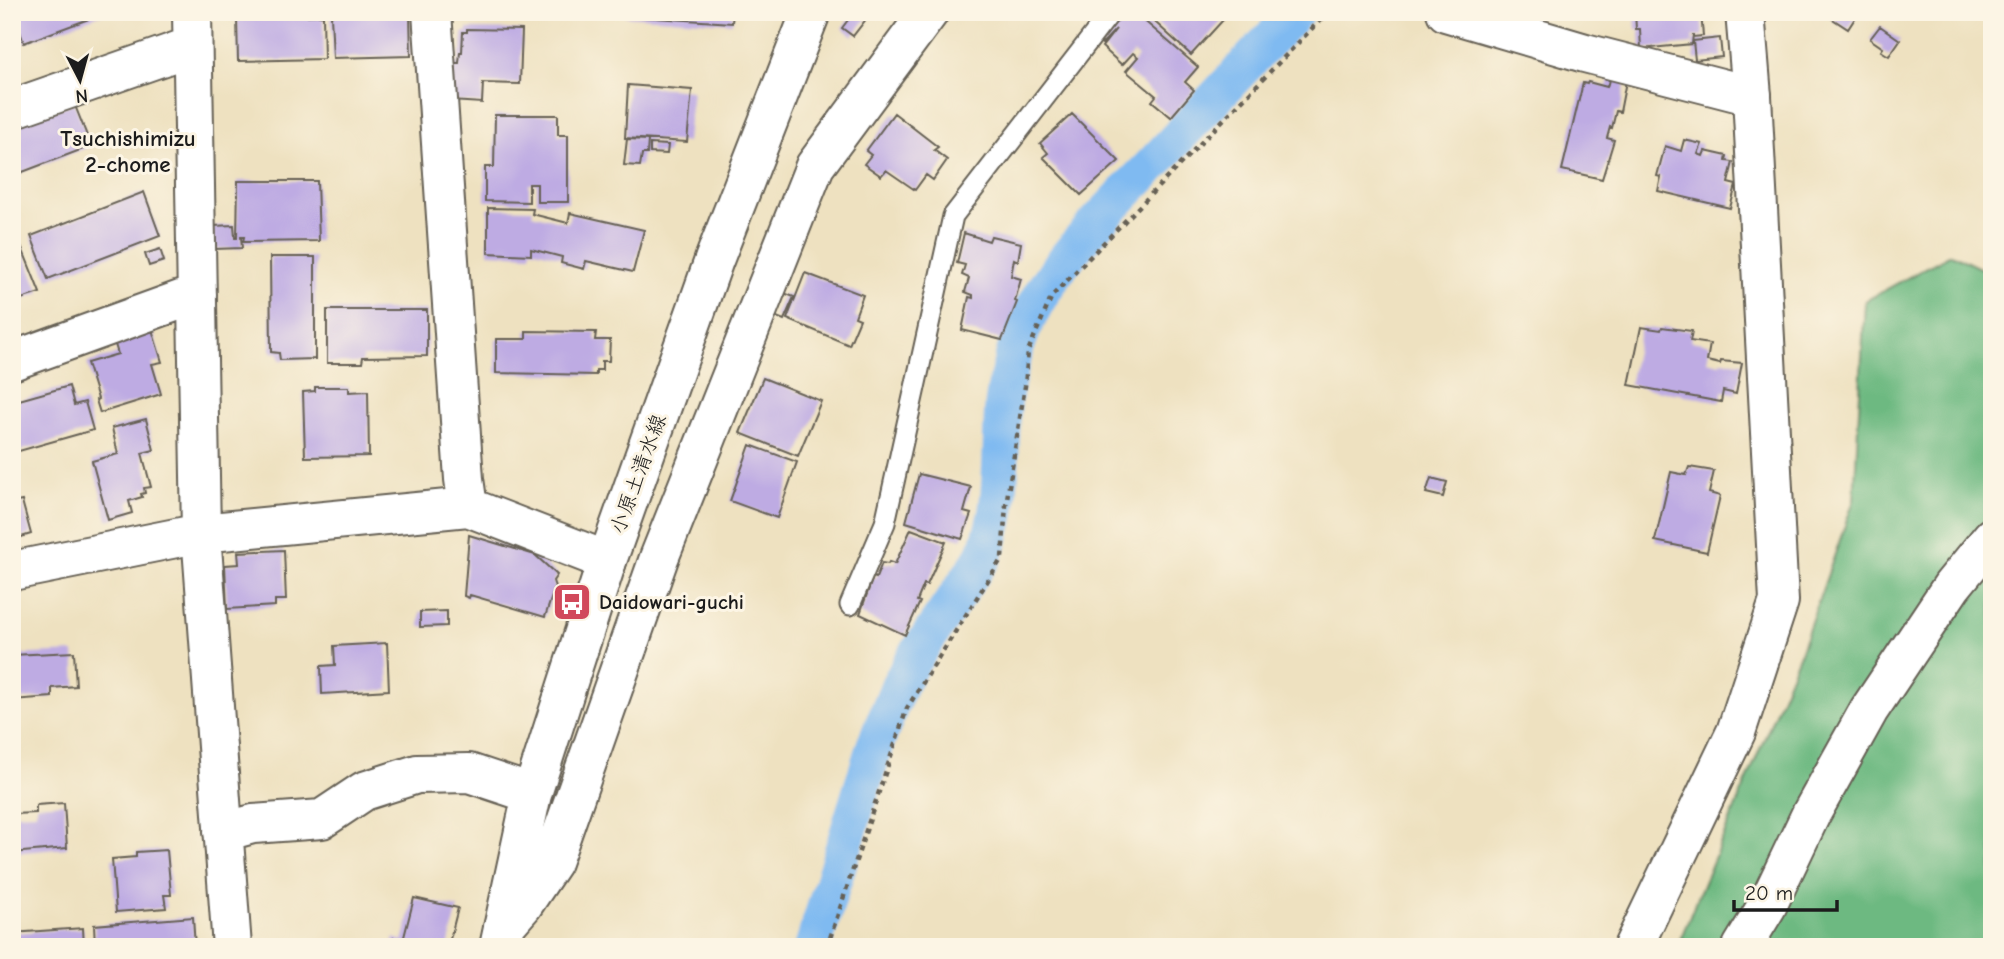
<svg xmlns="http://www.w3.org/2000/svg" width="2004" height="959" font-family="'Comic Neue','Klee One',sans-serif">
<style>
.forest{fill:#6db981;stroke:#446a4e;stroke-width:2}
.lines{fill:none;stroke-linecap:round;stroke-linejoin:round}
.canal{stroke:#7fbaf1;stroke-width:37}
.building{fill:#beabe3}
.service-casing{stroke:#666155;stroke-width:23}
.minor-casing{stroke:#666155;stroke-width:42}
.tertiary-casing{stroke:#666155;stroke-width:42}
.secondary-casing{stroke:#666155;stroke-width:42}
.path{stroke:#666155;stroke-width:4.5;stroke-dasharray:5 5;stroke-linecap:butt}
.service{stroke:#fff;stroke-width:19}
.minor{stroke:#fff;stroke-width:38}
.tertiary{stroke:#fff;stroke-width:38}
.secondary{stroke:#fff;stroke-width:38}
.labels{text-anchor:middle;stroke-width:6;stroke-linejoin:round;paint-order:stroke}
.street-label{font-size:21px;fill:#1c1c1c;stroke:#fcf5e5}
.poi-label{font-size:21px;font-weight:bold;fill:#1c1c1c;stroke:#fcf5e5;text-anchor:start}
.neighbourhood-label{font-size:23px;font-weight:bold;fill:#1c1c1c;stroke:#fcf5e5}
</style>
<rect width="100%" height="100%" fill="#fcf5e5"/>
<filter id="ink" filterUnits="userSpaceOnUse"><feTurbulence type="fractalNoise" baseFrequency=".0143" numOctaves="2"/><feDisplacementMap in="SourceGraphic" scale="14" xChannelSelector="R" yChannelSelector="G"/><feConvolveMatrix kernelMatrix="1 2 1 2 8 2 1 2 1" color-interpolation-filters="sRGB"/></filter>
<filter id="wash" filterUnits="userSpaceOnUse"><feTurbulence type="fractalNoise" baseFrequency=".00686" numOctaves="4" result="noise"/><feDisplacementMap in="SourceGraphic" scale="28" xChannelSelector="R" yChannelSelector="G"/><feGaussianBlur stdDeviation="1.57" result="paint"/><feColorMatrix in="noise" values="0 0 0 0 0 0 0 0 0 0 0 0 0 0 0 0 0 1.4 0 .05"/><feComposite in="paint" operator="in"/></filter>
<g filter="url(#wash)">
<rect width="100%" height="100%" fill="#eee1c0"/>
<path class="forest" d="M1951 254 1992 274V947H1677L1799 656 1854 500 1865 301Z"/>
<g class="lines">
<path class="canal" d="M813 947 875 745 899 685 913 660 983 557C1005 511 999 455 1003 405 1005 386 1010 367 1016 348 1039 275 1102 217 1154 163 1201 113 1248 62 1296 12"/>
</g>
<g id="blocks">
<path class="building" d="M13 12H105V13L24 43Z
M625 12H733L732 23 625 16Z
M854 12 870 14 853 36 842 28Z
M1120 12H1134L1198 67 1185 82 1194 90 1171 117 1152 101 1156 96 1126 71 1138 57 1133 53 1122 65 1102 47 1116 29 1102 44 1098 41Z
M1144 12H1215L1223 20 1191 55Z
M1635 12H1701L1703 36 1693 37V34L1692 44 1641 49 1640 29H1636Z
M1822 12H1859L1848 29Z
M410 14 411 56 333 58 331 15Z
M323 15 324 59 238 61 237 18Z
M1880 26 1900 40 1889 56 1881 51 1883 48 1870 39Z
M467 29 522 30 520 84 483 83 482 103 451 101 452 63H459L460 52H462L463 32H467Z
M1720 38 1722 57 1695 60 1693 41Z
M1611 73 1627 76 1620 112 1616 111 1612 128 1610 127 1607 138 1614 140 1602 179 1562 170 1583 83 1587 84 1588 82 1607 87Z
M628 85 692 90 687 142 625 138Z
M74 103 91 146 12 176V126Z
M894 113 938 147 934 150 947 160 933 180 926 175 915 190 886 170 881 176 864 164 871 155 866 151Z
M1072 114 1119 161 1081 195 1043 157 1048 153 1040 143Z
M495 115H558V135H568V202H537V184H529V202L485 201V167H494Z
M627 139 648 140 647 154H642L640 166 624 165Z
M1684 140 1702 144 1698 154 1703 156 1705 151 1727 156 1726 161 1733 162 1728 183 1736 185 1730 208 1658 191 1661 177 1657 176 1665 146 1681 151Z
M650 144 668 145 667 154 650 153Z
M238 181H317L319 241 243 242 244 237H241L242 248 214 249 213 226 234 225 235 238H237Z
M144 192 160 236 48 279 31 236Z
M488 208 533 209 532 214 568 223 570 213 644 230 633 272 586 261 584 269 561 263 562 257 531 249V255L488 253Z
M964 233 989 241 991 236 1021 243 1018 261 1014 259 1011 276 1021 279 1015 301 1017 302 1002 340 962 330 969 297 973 298V295L965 292 969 278 962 275 965 265 957 263Z
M20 243 40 293 12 302V246Z
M160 249 164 261 149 266 145 254Z
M270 257H315V359L280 360 279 353 271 352Z
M805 273 863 295 855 317 860 319 849 345 787 319Z
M784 293 794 297 784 320 774 316Z
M327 310H427V356L363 357 362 363H327Z
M151 326 162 362 152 364 161 394 100 413 96 400 98 399 87 363 118 354 113 338Z
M1641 327 1661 330 1662 327 1692 331 1690 341 1710 344 1707 361 1720 364 1721 361 1742 363 1736 394 1723 391 1721 402 1629 385Z
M526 331 596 332 595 340H610L609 361H602V370H596V375L496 373V339H526Z
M763 378 821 401 798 456 740 433Z
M69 386 74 405 85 402 93 430 12 453V402Z
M315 387H349V392L368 391 369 456 305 457 303 392 315 391Z
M146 419 154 450 142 453 151 487 144 488 145 493 141 494 142 497 129 501 132 513 108 520 92 461 118 454 112 428Z
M750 445 797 462 777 518 730 501Z
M1689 467 1714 471 1709 493 1720 496 1707 552 1655 541 1671 472 1686 475Z
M919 474 971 487 964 512 971 514 962 539 906 522Z
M1431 478 1447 482 1443 497 1426 493Z
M22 501 31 534 18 538 15 528 18 525 12 527V503Z
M911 529 946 542 927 585 924 584 917 601 920 602 905 635 860 614 873 577 876 578 882 563 888 564 889 562 895 564Z
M469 535 535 555 557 575 553 581 555 587 545 617 470 595 469 598 464 596Z
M284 550 286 600H275V606L227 609 225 565 239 564 238 552Z
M447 611V626L420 627V612Z
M387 643 389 690 322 694 321 666 335 665 334 646Z
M74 652 76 686 52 688V697L12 700V655Z
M64 803 67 848 12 853V814L36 813V805Z
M167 850 171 895H164L166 908 116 912 112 859 136 857V852Z
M414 898 458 908 448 947H391L394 938 403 941Z
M193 917 195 947H95L94 925Z
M83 928 84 947H12V933Z"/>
</g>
</g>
<g filter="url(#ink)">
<use href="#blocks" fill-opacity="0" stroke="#666155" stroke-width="2"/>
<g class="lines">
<g class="service-casing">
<path id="service" d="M850 605 885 523 953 216 1111 12"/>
</g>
<g class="minor-casing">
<path id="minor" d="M192 12 201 533 232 947
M432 12 464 479 468 507
M1446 12 1585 53 1752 96
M12 109 192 46
M12 361 197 294
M12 571 201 533 468 507 607 561
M223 832 253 824 322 819 364 791 417 774 469 773 532 794
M503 928 523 905 552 862 659 558 815 166 929 12
M1742 947 1767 906 1811 814 1869 710 1952 586 1992 537"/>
</g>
<g class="tertiary-casing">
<path id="tertiary" d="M1633 947 1736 732 1779 601 1752 96 1745 12"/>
</g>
<g class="secondary-casing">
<path id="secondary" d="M499 947 532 794 607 561 714 260 811 12"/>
</g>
<path class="path" d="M827 947 907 708 1002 558 1006 505 1025 386 1028 351 1052 296 1328 12"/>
<use href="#service" class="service"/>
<use href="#minor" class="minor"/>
<use href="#tertiary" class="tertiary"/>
<use href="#secondary" class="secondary"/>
</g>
</g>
<defs>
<g id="bus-square" transform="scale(2.0125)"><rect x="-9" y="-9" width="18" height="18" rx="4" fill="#d1495b" stroke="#fcf5e5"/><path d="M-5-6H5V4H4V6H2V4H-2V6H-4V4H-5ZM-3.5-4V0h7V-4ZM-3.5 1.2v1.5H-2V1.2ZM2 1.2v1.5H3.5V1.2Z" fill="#fff"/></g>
</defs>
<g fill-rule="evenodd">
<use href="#bus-square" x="572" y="602"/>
</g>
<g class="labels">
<g class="street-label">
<text transform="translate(638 474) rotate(-70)" y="7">小原土清水線</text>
</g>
<g class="poi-label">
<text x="599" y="609">Daidowari-guchi</text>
</g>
<g class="neighbourhood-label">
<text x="128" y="146">Tsuchishimizu<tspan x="128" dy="26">2-chome</tspan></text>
</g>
</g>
<rect width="2004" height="959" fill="none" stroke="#fcf5e5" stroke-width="42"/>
<g transform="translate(80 80) rotate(174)" stroke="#fcf5e5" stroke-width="5" paint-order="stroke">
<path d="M0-5L12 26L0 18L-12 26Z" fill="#1c1c1c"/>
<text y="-10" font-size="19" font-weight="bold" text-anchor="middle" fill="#1c1c1c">N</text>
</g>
<path d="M1734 900v10h103v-10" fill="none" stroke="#1c1c1c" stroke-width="3.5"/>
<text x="1745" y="900" font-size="21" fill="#1c1c1c" stroke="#fcf5e5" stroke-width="5" paint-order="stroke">20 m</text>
</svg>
